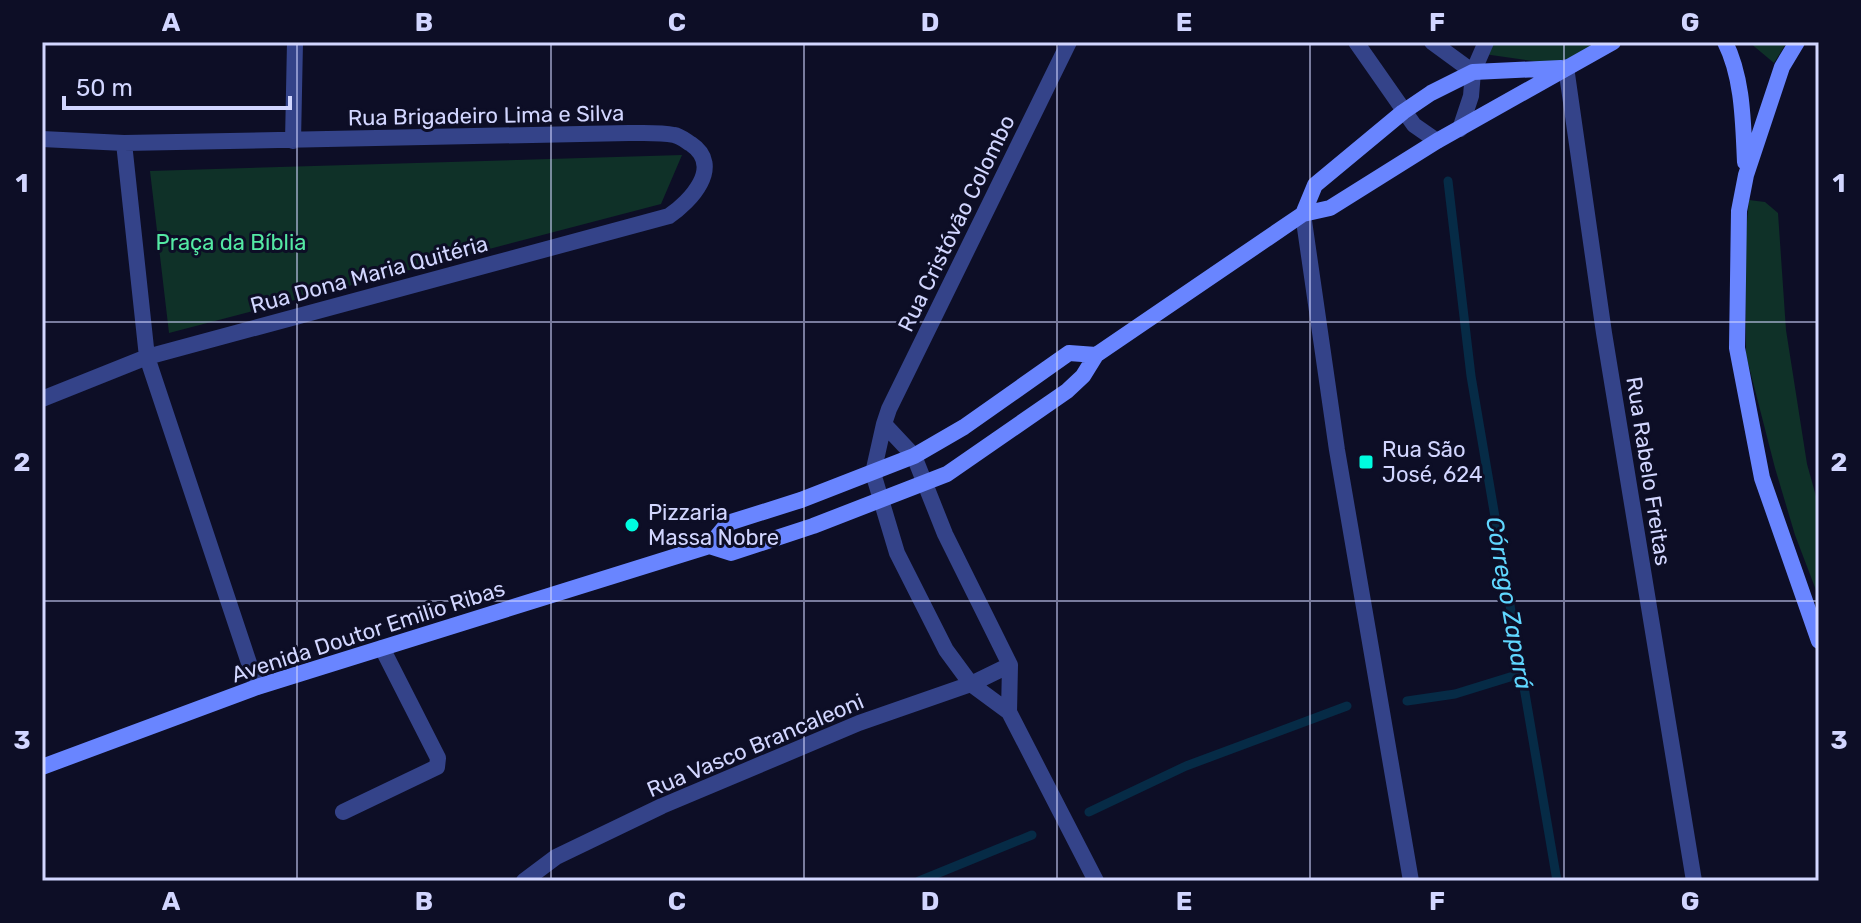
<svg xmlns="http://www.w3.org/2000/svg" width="1861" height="923" font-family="Rubik,sans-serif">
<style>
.green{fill:#0f3128}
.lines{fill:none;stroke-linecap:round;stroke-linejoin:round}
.stream{stroke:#062b46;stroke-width:9}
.street{stroke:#344389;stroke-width:16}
.secondary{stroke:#6985ff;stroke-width:16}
.grid{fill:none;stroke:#d2d6ff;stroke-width:2;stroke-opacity:0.55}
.poi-dot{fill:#00fde0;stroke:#0d0e26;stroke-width:3}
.labels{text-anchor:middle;stroke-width:6;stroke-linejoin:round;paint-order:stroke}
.street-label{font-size:22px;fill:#d2d6ff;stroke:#0d0e26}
.park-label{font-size:22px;fill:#54e9a4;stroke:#0d0e26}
.poi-label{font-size:22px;fill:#d2d6ff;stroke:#0d0e26;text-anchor:start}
.water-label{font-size:24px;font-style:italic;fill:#60d7ff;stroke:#0d0e26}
.neatline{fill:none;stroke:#d2d6ff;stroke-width:3}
.grid-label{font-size:26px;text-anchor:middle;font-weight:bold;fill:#d2d6ff}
</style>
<rect width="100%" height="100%" fill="#0d0e26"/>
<path class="green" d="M1490 42H1597L1560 65 1484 54Z
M1749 42H1787L1774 63Z
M682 155 661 204 169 333 150 171Z
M1749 200 1765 202 1778 213 1786 330 1807 464 1819 507V598L1795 535 1775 468 1746 355 1745 244Z"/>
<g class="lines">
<path class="stream" d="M1448 181 1471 376 1557 881
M1407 701 1455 694 1523 673
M1089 812 1186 766 1347 706
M919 881 1032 835"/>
<path class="street" d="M1069 42 889 409 884 424 873 473 897 553 946 650 971 684 1009 712 1096 881
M1356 42 1414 125 1437 141
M1432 42 1473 72
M1566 67 1604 333 1694 881
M1460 129 1471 96 1473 72 1486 42
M42 139 124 143 629 133C643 133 660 132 674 135 680 136 686 141 691 144 724 166 690 202 669 216L147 357 42 399
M293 141 295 42
M124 143 147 357 257 687
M1303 214 1337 450 1411 881
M884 424 914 456 945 534 1010 665 1009 712
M343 812 437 767 438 758 382 648
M524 881 556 857 662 806 859 723 971 684 1010 665"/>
<path class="secondary" d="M1725 42C1743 78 1743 122 1745 162
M1797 42 1782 67 1746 175 1739 211 1737 348 1762 478 1819 641
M1303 214 1315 185 1403 112 1431 93 1473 72 1561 68
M709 546 731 553 813 526 947 474 1067 391 1083 376 1096 355 1303 214 1330 208 1437 141 1613 42
M42 767 257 687 709 546 728 523 801 500 914 456 964 427 1069 353 1096 355"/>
</g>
<path class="grid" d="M297 42V881M551 42V881M804 42V881M1057 42V881M1310 42V881M1564 42V881M42 322H1819M42 601H1819"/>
<g class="poi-dot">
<rect x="1358" y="454" width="16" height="16" rx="4"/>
<circle cx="632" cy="525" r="8"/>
</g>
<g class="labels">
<g class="street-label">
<text transform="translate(486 115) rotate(-1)" y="8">Rua Brigadeiro Lima e Silva</text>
<text transform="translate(956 223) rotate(-64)" y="8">Rua Cristóvão Colombo</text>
<text transform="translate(369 274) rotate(-15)" y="8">Rua Dona Maria Quitéria</text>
<text transform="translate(1649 471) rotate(81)" y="8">Rua Rabelo Freitas</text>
<text transform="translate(368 631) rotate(-18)" y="8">Avenida Doutor Emilio Ribas</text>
<text transform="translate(755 745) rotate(-23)" y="8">Rua Vasco Brancaleoni</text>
</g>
<g class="park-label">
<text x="231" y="250">Praça da Bíblia</text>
</g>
<g class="poi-label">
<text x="1382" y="457">Rua São<tspan x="1382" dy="25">José, 624</tspan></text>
<text x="648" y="520">Pizzaria<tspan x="648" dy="25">Massa Nobre</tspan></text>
</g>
<g class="water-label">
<text transform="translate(1509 603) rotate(80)" y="8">Córrego Zapará</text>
</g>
</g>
<rect width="1861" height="923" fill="none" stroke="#0d0e26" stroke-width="88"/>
<path d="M64 96v12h226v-12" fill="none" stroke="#d2d6ff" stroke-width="4"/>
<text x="76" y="96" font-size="24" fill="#d2d6ff" stroke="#0d0e26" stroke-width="6" paint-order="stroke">50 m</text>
<rect x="44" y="44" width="1773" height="835" class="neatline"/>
<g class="grid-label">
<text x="171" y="31">A</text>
<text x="424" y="31">B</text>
<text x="677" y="31">C</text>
<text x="930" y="31">D</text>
<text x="1184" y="31">E</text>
<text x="1437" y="31">F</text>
<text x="1690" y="31">G</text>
<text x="22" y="192">1</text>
<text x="1839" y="192">1</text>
<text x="22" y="471">2</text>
<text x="1839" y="471">2</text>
<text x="22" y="749">3</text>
<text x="1839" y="749">3</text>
<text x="171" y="910">A</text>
<text x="424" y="910">B</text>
<text x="677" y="910">C</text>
<text x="930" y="910">D</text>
<text x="1184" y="910">E</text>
<text x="1437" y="910">F</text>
<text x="1690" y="910">G</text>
</g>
</svg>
